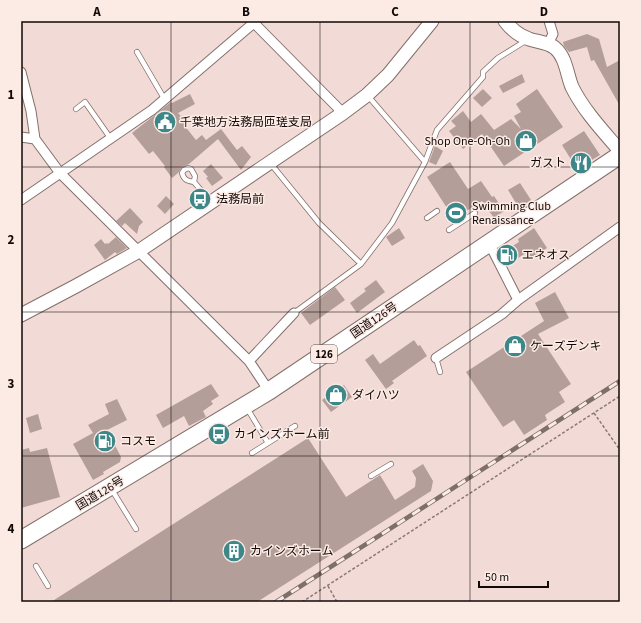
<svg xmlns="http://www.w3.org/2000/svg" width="641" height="623" font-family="'Source Sans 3','Noto Sans JP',sans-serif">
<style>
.building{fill:#b49e99}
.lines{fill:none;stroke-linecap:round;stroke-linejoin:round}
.lane-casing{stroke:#836f6a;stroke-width:6}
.street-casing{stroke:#836f6a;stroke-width:11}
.secondary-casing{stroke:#836f6a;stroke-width:15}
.highway-casing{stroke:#836f6a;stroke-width:19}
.path{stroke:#887975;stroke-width:1.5;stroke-dasharray:3 2;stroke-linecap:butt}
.lane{stroke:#fff;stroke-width:4.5}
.street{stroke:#fff;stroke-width:9}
.secondary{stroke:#fff;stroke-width:13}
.highway{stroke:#fff;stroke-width:17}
.rail-casing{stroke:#7e6f6c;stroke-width:4.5}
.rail{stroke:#fceae5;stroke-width:3;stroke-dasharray:9;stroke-linecap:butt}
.grid{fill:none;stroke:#100908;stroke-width:1;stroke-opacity:0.55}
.labels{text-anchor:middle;stroke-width:3;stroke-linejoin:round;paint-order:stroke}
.shield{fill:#fceae5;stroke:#574c4a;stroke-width:1}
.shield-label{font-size:11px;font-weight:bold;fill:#100908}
.poi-label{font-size:12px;fill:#100908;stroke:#fceae5;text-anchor:start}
.street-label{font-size:12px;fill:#100908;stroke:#fceae5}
.neatline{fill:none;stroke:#100908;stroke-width:1.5}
.grid-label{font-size:13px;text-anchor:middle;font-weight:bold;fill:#100908}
</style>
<rect width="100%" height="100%" fill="#f2dbd6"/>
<path class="building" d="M587 34 599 39 607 67 620 60V106L594 60 591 61 587 47 569 52 564 46 563 42Z
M522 74 525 82 503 93 499 86Z
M483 89 492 98 482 107 473 98Z
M537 89 563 127 504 166 482 134 463 149 449 131 456 126 451 121 463 111 471 122 481 114 494 130 511 119 521 129 514 116 521 112 516 104Z
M190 94 195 104 178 113 187 123 184 125 196 140 202 135 206 140 221 129 237 150 242 146 251 157 241 170 218 139 189 164 182 167 178 173 172 178 164 167 165 166 153 151 149 154 132 133 171 102 172 103Z
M584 131 600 155 577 169 562 145Z
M435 146 443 151 436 165 429 162Z
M450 162 468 189 481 181 492 197 494 196 504 211 494 218 482 201 454 219 427 177Z
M211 164 223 178 212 186 206 178 208 177 203 171Z
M520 183 531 200 519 208 508 190Z
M166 196 174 204 165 214 157 206Z
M130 208 143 222 139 226 137 234 125 223 122 226 116 221Z
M399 228 405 238 392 246 386 237Z
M534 228 547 248 530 259 526 253 507 265 501 253 519 242 518 239Z
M116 237 127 248 117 254 115 252 105 260 94 245 101 239 105 244 107 243 108 244Z
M376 280 385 292 357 313 350 303 366 291 364 289Z
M335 287 345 300 310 325 301 313Z
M555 292 569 318 538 334 571 384 559 392 565 402 545 415 547 420 524 435 514 420 503 427 466 372 544 321 535 303Z
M414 340 418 346 420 345 427 356 392 381 394 383 386 389 365 360 373 354 380 364Z
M211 384 219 396 211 401 213 404 203 411 206 417 189 426 184 416 163 428 156 415Z
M344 385 352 397 331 412 322 400Z
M117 399 127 420 107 430 121 457 120 462 103 472 104 474 93 480 73 444 93 433 88 425 109 414 105 404Z
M38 414 42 429 30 433 26 418Z
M308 438 346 497 380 475 395 500 415 487 416 478 412 471 423 464 433 481 431 491 257 602H51Z
M29 448 30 452 47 448 60 497 21 508V450Z"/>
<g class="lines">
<g class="lane-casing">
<path id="lane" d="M137 52 165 100
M368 96 425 162
M76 109 85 102 111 139
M271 164 319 223 361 264
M194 182 195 176 191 169 188 168 184 170 182 173C184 180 187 181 194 182L210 201
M427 218 437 211
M449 230 475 213
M294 313 361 264 392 223 425 162 437 130 483 77V72L498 58 527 40
M436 358 440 372
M247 408 268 443
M252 453 295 426
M371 476 391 464
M112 490 136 529
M36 566 48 586"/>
</g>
<g class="street-casing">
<path id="street" d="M254 23 343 113
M548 44 553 34 549 21
M21 72 31 111 35 139 60 173 249 361 269 391
M21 137 35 139
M21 200 152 110 256 21
M489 243 518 300
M436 358 502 314 518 300 620 227
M249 361 294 313"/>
</g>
<g class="secondary-casing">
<path id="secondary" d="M505 21C511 29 520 36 529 39 537 42 548 42 555 48 566 57 567 75 572 87 584 111 603 131 620 151
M21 315 76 286 139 251 343 113 367 95 388 75 432 21"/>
</g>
<g class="highway-casing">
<path id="highway" d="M21 540 269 391 620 155"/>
</g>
<path class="path" d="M594 413 620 450
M328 586 337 602
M302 602 620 396"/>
<use href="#lane" class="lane"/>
<use href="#street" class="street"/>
<use href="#secondary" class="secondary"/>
<use href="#highway" class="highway"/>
<g class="rail-casing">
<path id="rail" d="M276 602 620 381"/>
</g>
<use href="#rail" class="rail"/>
</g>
<path class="grid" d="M171 21V602M320 21V602M470 21V602M21 167H620M21 312H620M21 456H620"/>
<defs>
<g id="civic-disc" transform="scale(1.15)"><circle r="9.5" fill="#3e8789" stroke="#fceae5"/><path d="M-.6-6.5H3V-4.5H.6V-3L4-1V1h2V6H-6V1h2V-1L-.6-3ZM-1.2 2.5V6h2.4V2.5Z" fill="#fff"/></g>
<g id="shop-disc" transform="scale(1.15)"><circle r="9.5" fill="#3e8789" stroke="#fceae5"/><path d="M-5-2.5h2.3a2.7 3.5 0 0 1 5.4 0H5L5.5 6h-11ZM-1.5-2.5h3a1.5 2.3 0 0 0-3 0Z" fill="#fff"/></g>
<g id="restaurant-disc" transform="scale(1.15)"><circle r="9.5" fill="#3e8789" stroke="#fceae5"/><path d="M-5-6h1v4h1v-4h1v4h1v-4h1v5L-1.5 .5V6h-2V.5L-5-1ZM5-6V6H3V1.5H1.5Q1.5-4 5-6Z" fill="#fff"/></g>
<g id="bus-disc" transform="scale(1.15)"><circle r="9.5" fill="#3e8789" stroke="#fceae5"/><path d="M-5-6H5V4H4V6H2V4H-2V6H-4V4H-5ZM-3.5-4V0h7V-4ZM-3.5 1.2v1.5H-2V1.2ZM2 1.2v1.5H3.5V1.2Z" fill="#fff"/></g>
<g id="stadium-disc" transform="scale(1.15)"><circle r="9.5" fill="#3e8789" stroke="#fceae5"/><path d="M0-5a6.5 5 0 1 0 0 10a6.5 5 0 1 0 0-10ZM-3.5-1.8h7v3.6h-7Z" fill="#fff"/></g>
<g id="fuel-disc" transform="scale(1.15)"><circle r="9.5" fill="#3e8789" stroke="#fceae5"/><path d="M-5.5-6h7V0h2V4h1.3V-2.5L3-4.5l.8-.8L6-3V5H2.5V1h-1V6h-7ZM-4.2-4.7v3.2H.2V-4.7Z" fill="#fff"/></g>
<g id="building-disc" transform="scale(1.15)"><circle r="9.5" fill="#3e8789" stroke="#fceae5"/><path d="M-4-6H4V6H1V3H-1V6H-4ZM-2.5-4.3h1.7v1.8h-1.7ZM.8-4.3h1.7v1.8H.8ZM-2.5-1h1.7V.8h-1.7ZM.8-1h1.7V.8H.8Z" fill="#fff"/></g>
</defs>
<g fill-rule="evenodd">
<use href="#civic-disc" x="165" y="122"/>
<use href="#shop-disc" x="526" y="141"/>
<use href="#restaurant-disc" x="581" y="163"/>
<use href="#bus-disc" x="200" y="199"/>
<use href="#stadium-disc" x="456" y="213"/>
<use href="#fuel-disc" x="507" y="255"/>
<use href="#shop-disc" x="515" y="346"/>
<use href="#shop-disc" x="336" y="395"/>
<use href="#bus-disc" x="219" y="434"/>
<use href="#fuel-disc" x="105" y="441"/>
<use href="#building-disc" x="234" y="551"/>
</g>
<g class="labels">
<rect class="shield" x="311" y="345" width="26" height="18" rx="3"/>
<g class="shield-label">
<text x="324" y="358">126</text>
</g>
<g class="poi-label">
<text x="180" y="126">千葉地方法務局匝瑳支局</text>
<text x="510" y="145" text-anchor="end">Shop One-Oh-Oh</text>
<text x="566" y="167" text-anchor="end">ガスト</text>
<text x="216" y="203">法務局前</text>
<text x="472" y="210">Swimming Club<tspan x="472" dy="14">Renaissance</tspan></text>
<text x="522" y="259">エネオス</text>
<text x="530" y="350">ケーズデンキ</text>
<text x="352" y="399">ダイハツ</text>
<text x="234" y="438">カインズホーム前</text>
<text x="120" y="445">コスモ</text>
<text x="250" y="555">カインズホーム</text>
</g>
<g class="street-label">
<text transform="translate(374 320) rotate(-34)" y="4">国道126号</text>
<text transform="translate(100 493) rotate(-31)" y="4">国道126号</text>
</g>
</g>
<rect width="641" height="623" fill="none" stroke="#fceae5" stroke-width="44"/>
<path d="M479 581v6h69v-6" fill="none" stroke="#100908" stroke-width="2"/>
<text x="485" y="581" font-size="12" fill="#100908" stroke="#fceae5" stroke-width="3" paint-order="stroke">50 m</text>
<rect x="22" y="22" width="597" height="579" class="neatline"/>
<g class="grid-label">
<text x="97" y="16">A</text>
<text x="246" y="16">B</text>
<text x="395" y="16">C</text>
<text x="544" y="16">D</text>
<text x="11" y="99">1</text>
<text x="11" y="244">2</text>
<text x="11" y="388">3</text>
<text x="11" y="533">4</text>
</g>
</svg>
